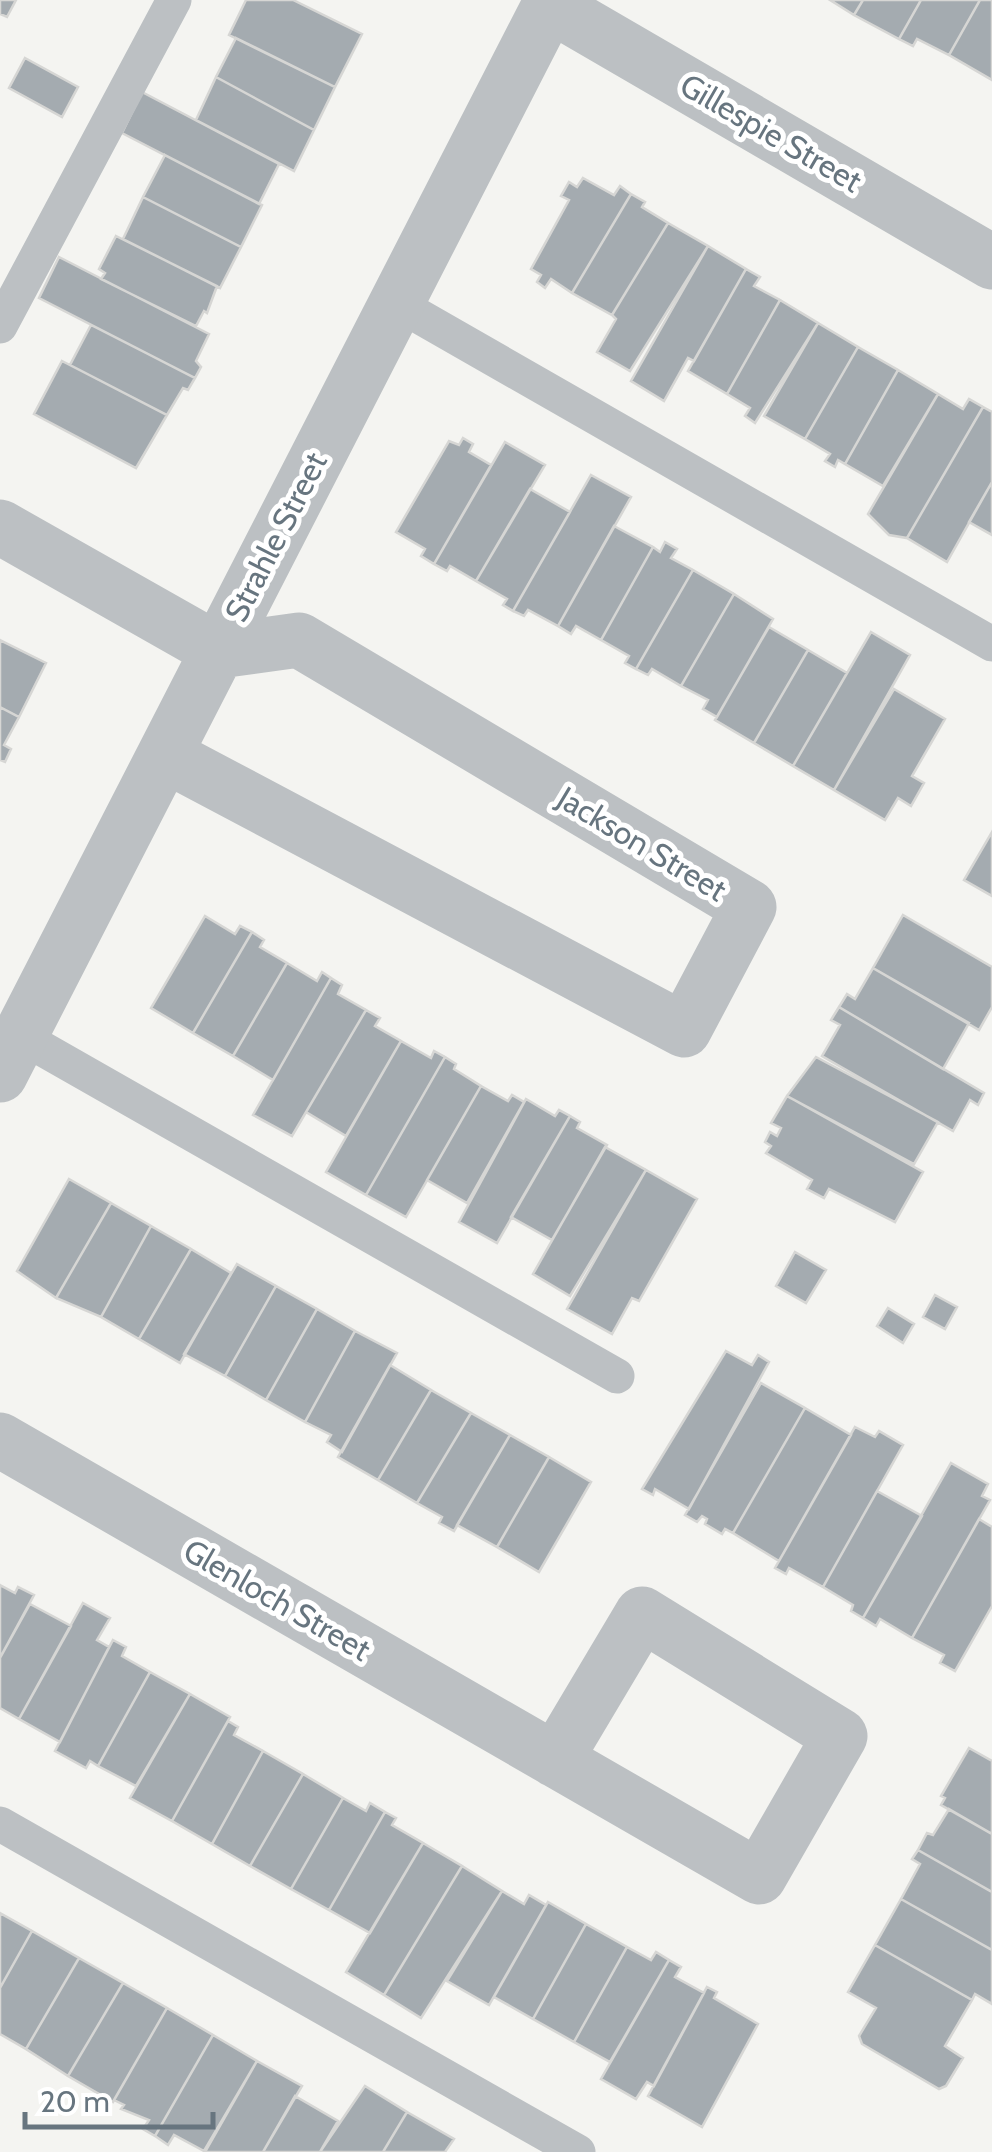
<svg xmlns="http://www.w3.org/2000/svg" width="992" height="2152" font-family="Cabin,sans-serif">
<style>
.building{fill:#a4abb0;stroke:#d6d6d4;stroke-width:2.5}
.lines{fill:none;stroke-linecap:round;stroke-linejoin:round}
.service{stroke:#bcc0c3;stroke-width:35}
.minor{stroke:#bcc0c3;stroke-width:55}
.labels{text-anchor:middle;stroke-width:10;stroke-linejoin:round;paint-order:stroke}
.street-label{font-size:32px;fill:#67757f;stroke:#fff}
</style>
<rect width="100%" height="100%" fill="#f4f4f1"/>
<path class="building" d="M0 0H16L7 17 0 14Z
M246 0H293L362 34 335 87 229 35Z
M830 0H863L854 15Z
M863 0H921L899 39 854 15Z
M921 0H980L949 55 917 39 913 46 899 39Z
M980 0H992V80L949 55Z
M236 38 335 87 314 130 216 77Z
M25 58 78 87 62 117 9 88Z
M216 77 314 130 294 171 196 120Z
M142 92 279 164 259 204 122 133Z
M165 155 262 205 241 247 143 197Z
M583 178 614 195 620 186 631 194 572 293 551 279 545 288 537 282 541 275 531 269 569 200 561 196 569 182 577 187Z
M631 194 645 202 642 207 668 223 612 315 572 293Z
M143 197 241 247 220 288 123 239Z
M668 223 708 246 630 371 597 352 616 319 612 315Z
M116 236 217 286 207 313 204 311 196 326 101 279 105 273 99 269Z
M708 246 746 269 694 361 688 358 664 401 631 381Z
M59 257 209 334 196 361 201 367 195 378 39 298Z
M746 269 760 277 754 286 780 300 727 394 688 371Z
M780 300 818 323 755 423 745 416 750 408 727 394Z
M818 323 858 347 805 439 764 416Z
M91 325 195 378 188 390 183 388 167 415 70 365Z
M858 347 898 370 845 464 838 460 835 467 825 461 830 454 805 439Z
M62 361 167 415 136 468 34 414Z
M898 370 938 394 883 486 845 464Z
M938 394 963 409 969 399 983 407 907 538 889 535 868 514Z
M983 407 992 412V482L947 562 907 538Z
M463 438 473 444 469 452 491 465 434 564 421 556 425 549 396 532 449 441 459 445Z
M505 442 545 465 476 581 450 566 447 571 434 564Z
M591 475 631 497 558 626 528 610 524 616 513 611Z
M992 482V535L969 522Z
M530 489 570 512 513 611 503 605 507 599 476 581Z
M614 526 653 547 601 640 576 626 571 634 558 626Z
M665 542 677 549 671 558 693 570 636 669 625 663 629 656 601 640 653 547 660 552Z
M693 570 734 594 681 686 652 669 648 675 636 669Z
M734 594 773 619 717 717 703 709 708 700 681 686Z
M769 627 808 650 754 743 715 720Z
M871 632 910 655 834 790 793 766Z
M0 640 46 663 19 717 0 707Z
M808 650 847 673 793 766 754 743Z
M894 689 945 719 912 776 924 783 911 806 898 798 885 820 834 790Z
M0 707 19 717 4 745 11 749 5 762 0 760Z
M992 832V896L964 880Z
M903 915 992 967V1007L979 1030 873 968Z
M205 916 235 934 240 926 252 932 193 1033 151 1008Z
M252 932 264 940 260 947 287 963 233 1056 193 1033Z
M287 963 317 981 322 972 331 978 273 1080 233 1056Z
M873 968 969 1023 943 1069 839 1007 847 994 855 999Z
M331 978 342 985 338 994 366 1010 292 1136 253 1115Z
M839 1007 984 1093 978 1105 970 1100 953 1131 822 1056 840 1025 831 1020Z
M366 1010 380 1018 375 1026 401 1041 346 1136 306 1112Z
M401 1041 431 1058 434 1051 445 1057 366 1195 326 1172Z
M445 1057 456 1064 454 1069 481 1086 406 1217 366 1195Z
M816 1057 938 1122 914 1164 787 1096Z
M481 1086 508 1101 512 1095 524 1102 467 1203 427 1180Z
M787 1096 923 1172 895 1222 829 1189 824 1198 807 1189 812 1180 766 1153 771 1146 765 1142 770 1132 777 1136 781 1128 771 1123Z
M526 1099 555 1116 559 1110 570 1116 497 1243 459 1222Z
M570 1116 580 1122 577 1128 607 1145 552 1240 511 1217Z
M605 1147 646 1170 570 1296 533 1274Z
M646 1170 697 1199 639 1301 632 1298 612 1334 567 1309Z
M69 1179 111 1203 56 1298 17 1271Z
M111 1203 151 1226 101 1317 56 1298Z
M151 1226 191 1249 139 1339 101 1317Z
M191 1249 231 1273 180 1363 139 1339Z
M795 1252 826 1270 806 1303 776 1286Z
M237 1264 276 1286 225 1376 184 1354Z
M276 1286 317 1309 266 1400 225 1376Z
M935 1295 957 1307 945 1329 923 1317Z
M888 1308 914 1324 903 1343 877 1326Z
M317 1309 355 1331 305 1422 266 1400Z
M355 1331 397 1353 342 1452 327 1442 331 1435 305 1422Z
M726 1351 752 1365 758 1355 769 1362 689 1509 655 1489 653 1495 642 1489Z
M390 1365 431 1390 378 1480 338 1457Z
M761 1383 805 1408 733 1533 725 1529 722 1534 705 1524 707 1519 702 1516 697 1522 685 1515Z
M431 1390 471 1413 417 1503 378 1480Z
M805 1408 851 1435 779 1561 733 1533Z
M471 1413 510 1435 454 1531 439 1523 442 1517 417 1503Z
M855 1427 875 1437 879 1431 903 1445 823 1587 789 1568 786 1574 775 1568Z
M510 1435 549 1457 497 1547 457 1525Z
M549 1457 591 1482 539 1572 497 1547Z
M951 1463 988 1484 982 1496 990 1500 912 1638 880 1619 876 1626 863 1618Z
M877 1491 922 1516 863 1618 851 1611 853 1605 823 1587Z
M979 1519 992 1527V1606L955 1671 940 1663 944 1655 912 1638Z
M0 1585 15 1593 18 1587 34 1595 0 1658Z
M83 1603 110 1618 97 1640 109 1647 60 1742 19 1719Z
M30 1604 71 1626 19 1719 0 1708V1658Z
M113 1640 126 1647 122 1656 150 1672 98 1766 90 1761 86 1768 55 1751Z
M150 1672 190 1694 136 1786 98 1766Z
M190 1694 230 1717 172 1821 130 1798Z
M228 1721 238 1727 234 1735 263 1751 212 1844 172 1821Z
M969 1748 992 1761V1834L941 1805 945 1798 941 1796Z
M263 1751 303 1774 250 1866 212 1844Z
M303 1774 343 1798 291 1889 250 1866Z
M343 1798 366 1811 370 1803 385 1812 329 1910 291 1889Z
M949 1809 992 1834V1892L918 1850 927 1833 933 1835Z
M385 1812 396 1818 392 1825 423 1843 370 1933 329 1910Z
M423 1843 462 1866 384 1995 346 1972Z
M918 1850 992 1892V1950L901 1899 920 1864 912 1859Z
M462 1866 502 1891 421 2018 384 1995Z
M502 1891 524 1904 529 1895 546 1905 489 2005 447 1981Z
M901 1899 992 1950V2004L975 1994 972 2000 875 1945Z
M548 1902 586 1924 533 2019 494 1997Z
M0 1913 32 1931 0 1988Z
M586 1924 627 1947 574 2042 533 2019Z
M32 1931 79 1958 26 2049 0 2034V1988Z
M875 1945 972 2000 945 2046 963 2058 946 2086 939 2089 862 2044 859 2036 876 2008 848 1992Z
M627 1947 651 1960 656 1952 669 1960 610 2062 574 2042Z
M79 1958 123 1983 68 2076 26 2049Z
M669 1960 681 1967 675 1977 704 1993 654 2086 647 2082 636 2099 601 2079Z
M123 1983 167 2008 113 2102 68 2076Z
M707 1987 717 1992 714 1998 758 2024 702 2127 648 2096Z
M167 2008 213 2035 155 2136 143 2129 149 2120 121 2109 124 2105 114 2100Z
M213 2035 257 2061 204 2151 174 2135 168 2145 155 2136Z
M257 2061 302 2086 263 2152H205Z
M365 2086 407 2112 383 2152H320Z
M295 2096 338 2121 320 2152H263Z
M407 2112 454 2139 445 2152H383Z"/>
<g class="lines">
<path class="service" d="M396 303 992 644
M0 326 174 0
M20 1036 617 1376
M0 1824 578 2152"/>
<path class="minor" d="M550 5 992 262
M0 527 219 651 299 640 749 907 684 1030 165 755
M0 1075 552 0
M0 1440 759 1877 840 1736 642 1614 555 1760"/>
</g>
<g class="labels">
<g class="street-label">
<text transform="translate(771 133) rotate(30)" y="11">Gillespie Street</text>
<text transform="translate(276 537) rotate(-63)" y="11">Strahle Street</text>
<text transform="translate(642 844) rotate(31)" y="11">Jackson Street</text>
<text transform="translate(277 1600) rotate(30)" y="11">Glenloch Street</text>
</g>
</g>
<path d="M25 2112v15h188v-15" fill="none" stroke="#67757f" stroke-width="5"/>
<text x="40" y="2112" font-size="30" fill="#67757f" stroke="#ffffff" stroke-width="8" paint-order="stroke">20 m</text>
</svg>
